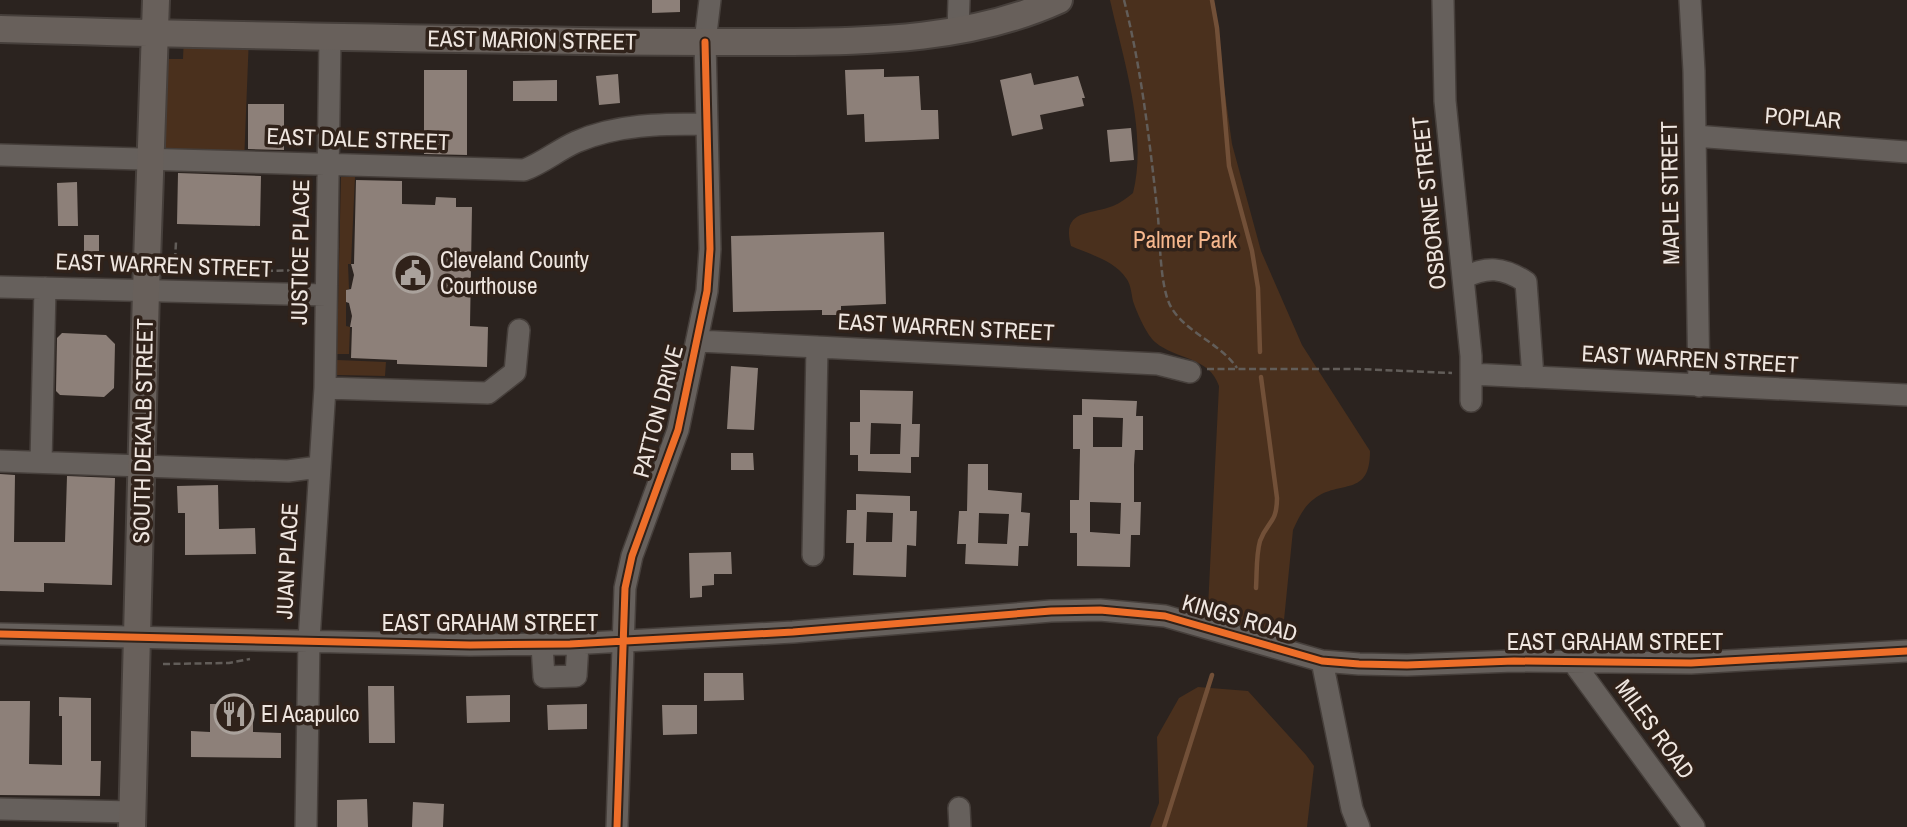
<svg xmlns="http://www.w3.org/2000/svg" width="1907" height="827" font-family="'Archivo Narrow',sans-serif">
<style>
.green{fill:#4a301d}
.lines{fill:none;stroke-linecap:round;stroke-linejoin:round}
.stream{stroke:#725038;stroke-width:4.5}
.building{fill:#8d8079;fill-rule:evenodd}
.minor-casing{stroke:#463f3b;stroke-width:24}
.major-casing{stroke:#463f3b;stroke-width:30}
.path{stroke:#625d59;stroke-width:2.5;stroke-dasharray:7 3.5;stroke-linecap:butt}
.minor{stroke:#66605c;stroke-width:21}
.major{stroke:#68605b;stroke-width:26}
.cycleway-casing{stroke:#30221a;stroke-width:11}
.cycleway{stroke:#ee6e29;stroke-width:7}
.labels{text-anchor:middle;stroke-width:7;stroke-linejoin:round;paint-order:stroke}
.street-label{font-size:23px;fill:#efe6e0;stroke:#30221a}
.park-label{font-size:23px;fill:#f6b78d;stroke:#30221a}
.poi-label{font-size:23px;fill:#efe6e0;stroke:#30221a;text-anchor:start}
</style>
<rect width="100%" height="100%" fill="#2b231f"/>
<path class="green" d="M1110 0H1212L1232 144 1261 251 1302 345 1370 451C1370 498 1340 479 1314 499 1304 506 1298 519 1293 530L1281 650 1207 628 1219 386C1209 356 1176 360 1155 342 1147 335 1138 315 1134 304 1131 296 1132 286 1126 278 1115 261 1089 254 1071 246 1061 209 1090 215 1113 206 1120 203 1127 198 1133 193 1148 134 1123 58 1110 0Z
M184 35 249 36 244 163 150 160 155 59H183Z
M341 177H355L351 264H348L349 289 346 290V326L350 327 349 354H337Z
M337 360 386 362 385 376 337 375Z
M1198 687 1248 691 1306 755 1314 766 1307 827H1150L1159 803 1157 737 1179 698Z"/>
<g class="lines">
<path class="stream" d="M1212 0 1217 28 1229 166 1252 251 1258 288 1260 352
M1256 588C1257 572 1256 555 1260 541 1267 521 1277 524 1277 498L1261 377
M1164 827 1212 675"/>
</g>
<path class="building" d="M652 0H680V12L652 13Z
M884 69V77L919 76 921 110H938L939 139 865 142 864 114 847 115 845 70Z
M424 70H467V155L424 154Z
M1031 73 1034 85 1078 76 1085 98H1082L1084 106 1040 115 1043 129 1012 136 1000 80Z
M618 74 620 103 599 105 596 76Z
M557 80V101H513V81Z
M248 104H284V150L248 149Z
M1131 128 1134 160 1110 162 1107 130Z
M178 173 261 176 260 226 177 224Z
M356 180 402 181V204L435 205 436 197 456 198V207H472L470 326 488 327 487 367 397 364V360L351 358 352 327H350L352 316 349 303 346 302V290L351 289 354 275 351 264H354Z
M77 182 78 226H58L57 183Z
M884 232 886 304 841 306V315H822V310L733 312 731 236Z
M84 235H99V251L84 252Z
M62 333 106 335 115 344 114 388 104 397 60 395 56 391 57 338Z
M731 366 758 368 754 430 727 429Z
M860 390 913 391 912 424H920L919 457H911V473L858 471V455H850V422H860ZM871 423 901 424 900 454H870Z
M1082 399 1137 401 1136 416H1143V450H1135L1134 465V502H1141L1140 535H1131L1130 567 1077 566V533H1070V500H1079L1080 449H1073V415H1082ZM1093 417 1123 418 1122 447H1093ZM1090 502 1121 503 1120 534 1090 532Z
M731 453H753L754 470H731Z
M968 464H988V490L1022 493 1021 512 1030 513 1028 546H1019L1018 566 965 564 966 544H957L959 511H967ZM979 513 1009 514 1007 544 978 543Z
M0 474 15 475 14 542H65L67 476 115 478 112 585 44 583V592L0 591Z
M218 485 219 529 255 528 256 554 185 555V513H178L177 486Z
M856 494 910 496V511H917L916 546 907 545 906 577 853 575 854 543H846L847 510H856ZM867 512 893 513 892 542H866Z
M731 552 732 574H714V585L702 586V597L690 598 689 553Z
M704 673H743L744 700 704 701Z
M368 686H394L395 743H369Z
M510 695V722L467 723 466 696Z
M59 697 91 698V761H101L100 796 0 795V701H30L29 764 62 765V716H59Z
M210 704H253V732L281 733V758L191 757V731L210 732Z
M587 704V729L548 730 547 705Z
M662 705H697V734L663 735Z
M367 799 368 827H337V800Z
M413 802 444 804 443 827H412Z"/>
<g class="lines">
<g class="minor-casing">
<path id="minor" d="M1443 0 1445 101 1471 356V401
M1690 0 1694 71 1699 386
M958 31 959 0
M1695 136 1907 152
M0 155 524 170C543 163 558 150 576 142 617 124 662 124 705 124
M1463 278C1487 266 1503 267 1526 282L1533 377
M0 287 326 295
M698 341 1158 364 1190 372
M1471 374 1907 395
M325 388 488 393 515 372 519 330
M0 461 288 471 319 467
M41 462 45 288
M813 555 817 347
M0 634 470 645 570 644 793 632 1051 611 1100 610 1165 616 1322 661 1359 664 1407 665 1514 661 1691 663 1907 651
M542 645 544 677 576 676 578 644
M1322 661 1352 809 1359 827
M1573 662 1694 827
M959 808 960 827
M0 809 132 812
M306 827 309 640 325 388 330 38
M617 827 625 588 632 556 678 430 707 291 710 249 705 42 710 0"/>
</g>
<g class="major-casing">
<path id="major" d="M0 29C194 35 389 38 583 41 649 42 715 42 781 42 876 41 971 40 1059 0
M132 827 146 291 156 0"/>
</g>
<path class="path" d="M1124 0C1142 71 1150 145 1158 217 1160 240 1160 288 1171 307 1185 332 1220 343 1237 368
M175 260 176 242
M266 271 306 270
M1207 369H1358L1452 373
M163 664 229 663 250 659"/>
<use href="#minor" class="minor"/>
<use href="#major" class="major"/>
<g class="cycleway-casing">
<path id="cycleway" d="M0 634 470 645 570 644 793 632 1051 611 1100 610 1165 616 1322 661 1359 664 1407 665 1514 661 1691 663 1907 651
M617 827 625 588 632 556 678 430 707 291 710 249 705 42"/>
</g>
<use href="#cycleway" class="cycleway"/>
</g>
<defs>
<g id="civic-ring" transform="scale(2.0125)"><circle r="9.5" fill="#30221a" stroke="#aaa29c" stroke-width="1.5"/><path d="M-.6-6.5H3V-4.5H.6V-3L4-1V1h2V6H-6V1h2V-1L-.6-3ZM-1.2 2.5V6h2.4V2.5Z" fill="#aaa29c"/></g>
<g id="restaurant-ring" transform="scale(2.0125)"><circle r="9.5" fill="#30221a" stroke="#aaa29c" stroke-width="1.5"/><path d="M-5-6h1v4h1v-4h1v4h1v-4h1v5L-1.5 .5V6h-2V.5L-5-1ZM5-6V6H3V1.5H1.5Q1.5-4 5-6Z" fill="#aaa29c"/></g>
</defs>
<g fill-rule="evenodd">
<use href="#civic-ring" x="413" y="273"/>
<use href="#restaurant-ring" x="234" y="714"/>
</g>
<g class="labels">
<g class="street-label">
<text transform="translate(532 40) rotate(1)" y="8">EAST MARION STREET</text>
<text transform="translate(1803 118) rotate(4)" y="8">POPLAR</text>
<text transform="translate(358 139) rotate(2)" y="8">EAST DALE STREET</text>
<text transform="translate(1670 193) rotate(-91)" y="8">MAPLE STREET</text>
<text transform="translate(1429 203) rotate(-96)" y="8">OSBORNE STREET</text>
<text transform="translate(300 252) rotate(-89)" y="8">JUSTICE PLACE</text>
<text transform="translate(164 265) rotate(2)" y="8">EAST WARREN STREET</text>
<text transform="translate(946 327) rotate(3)" y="8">EAST WARREN STREET</text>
<text transform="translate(1690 359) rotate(3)" y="8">EAST WARREN STREET</text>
<text transform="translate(658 411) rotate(-75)" y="8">PATTON DRIVE</text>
<text transform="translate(143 431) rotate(-89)" y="8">SOUTH DEKALB STREET</text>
<text transform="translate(287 561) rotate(-87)" y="8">JUAN PLACE</text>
<text transform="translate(1240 618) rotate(16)" y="8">KINGS ROAD</text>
<text x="490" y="631">EAST GRAHAM STREET</text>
<text x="1615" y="650">EAST GRAHAM STREET</text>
<text transform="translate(1655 729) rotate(54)" y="8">MILES ROAD</text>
</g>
<g class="park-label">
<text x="1185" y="248">Palmer Park</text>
</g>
<g class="poi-label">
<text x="440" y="268">Cleveland County<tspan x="440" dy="26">Courthouse</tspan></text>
<text x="261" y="722">El Acapulco</text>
</g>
</g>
</svg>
